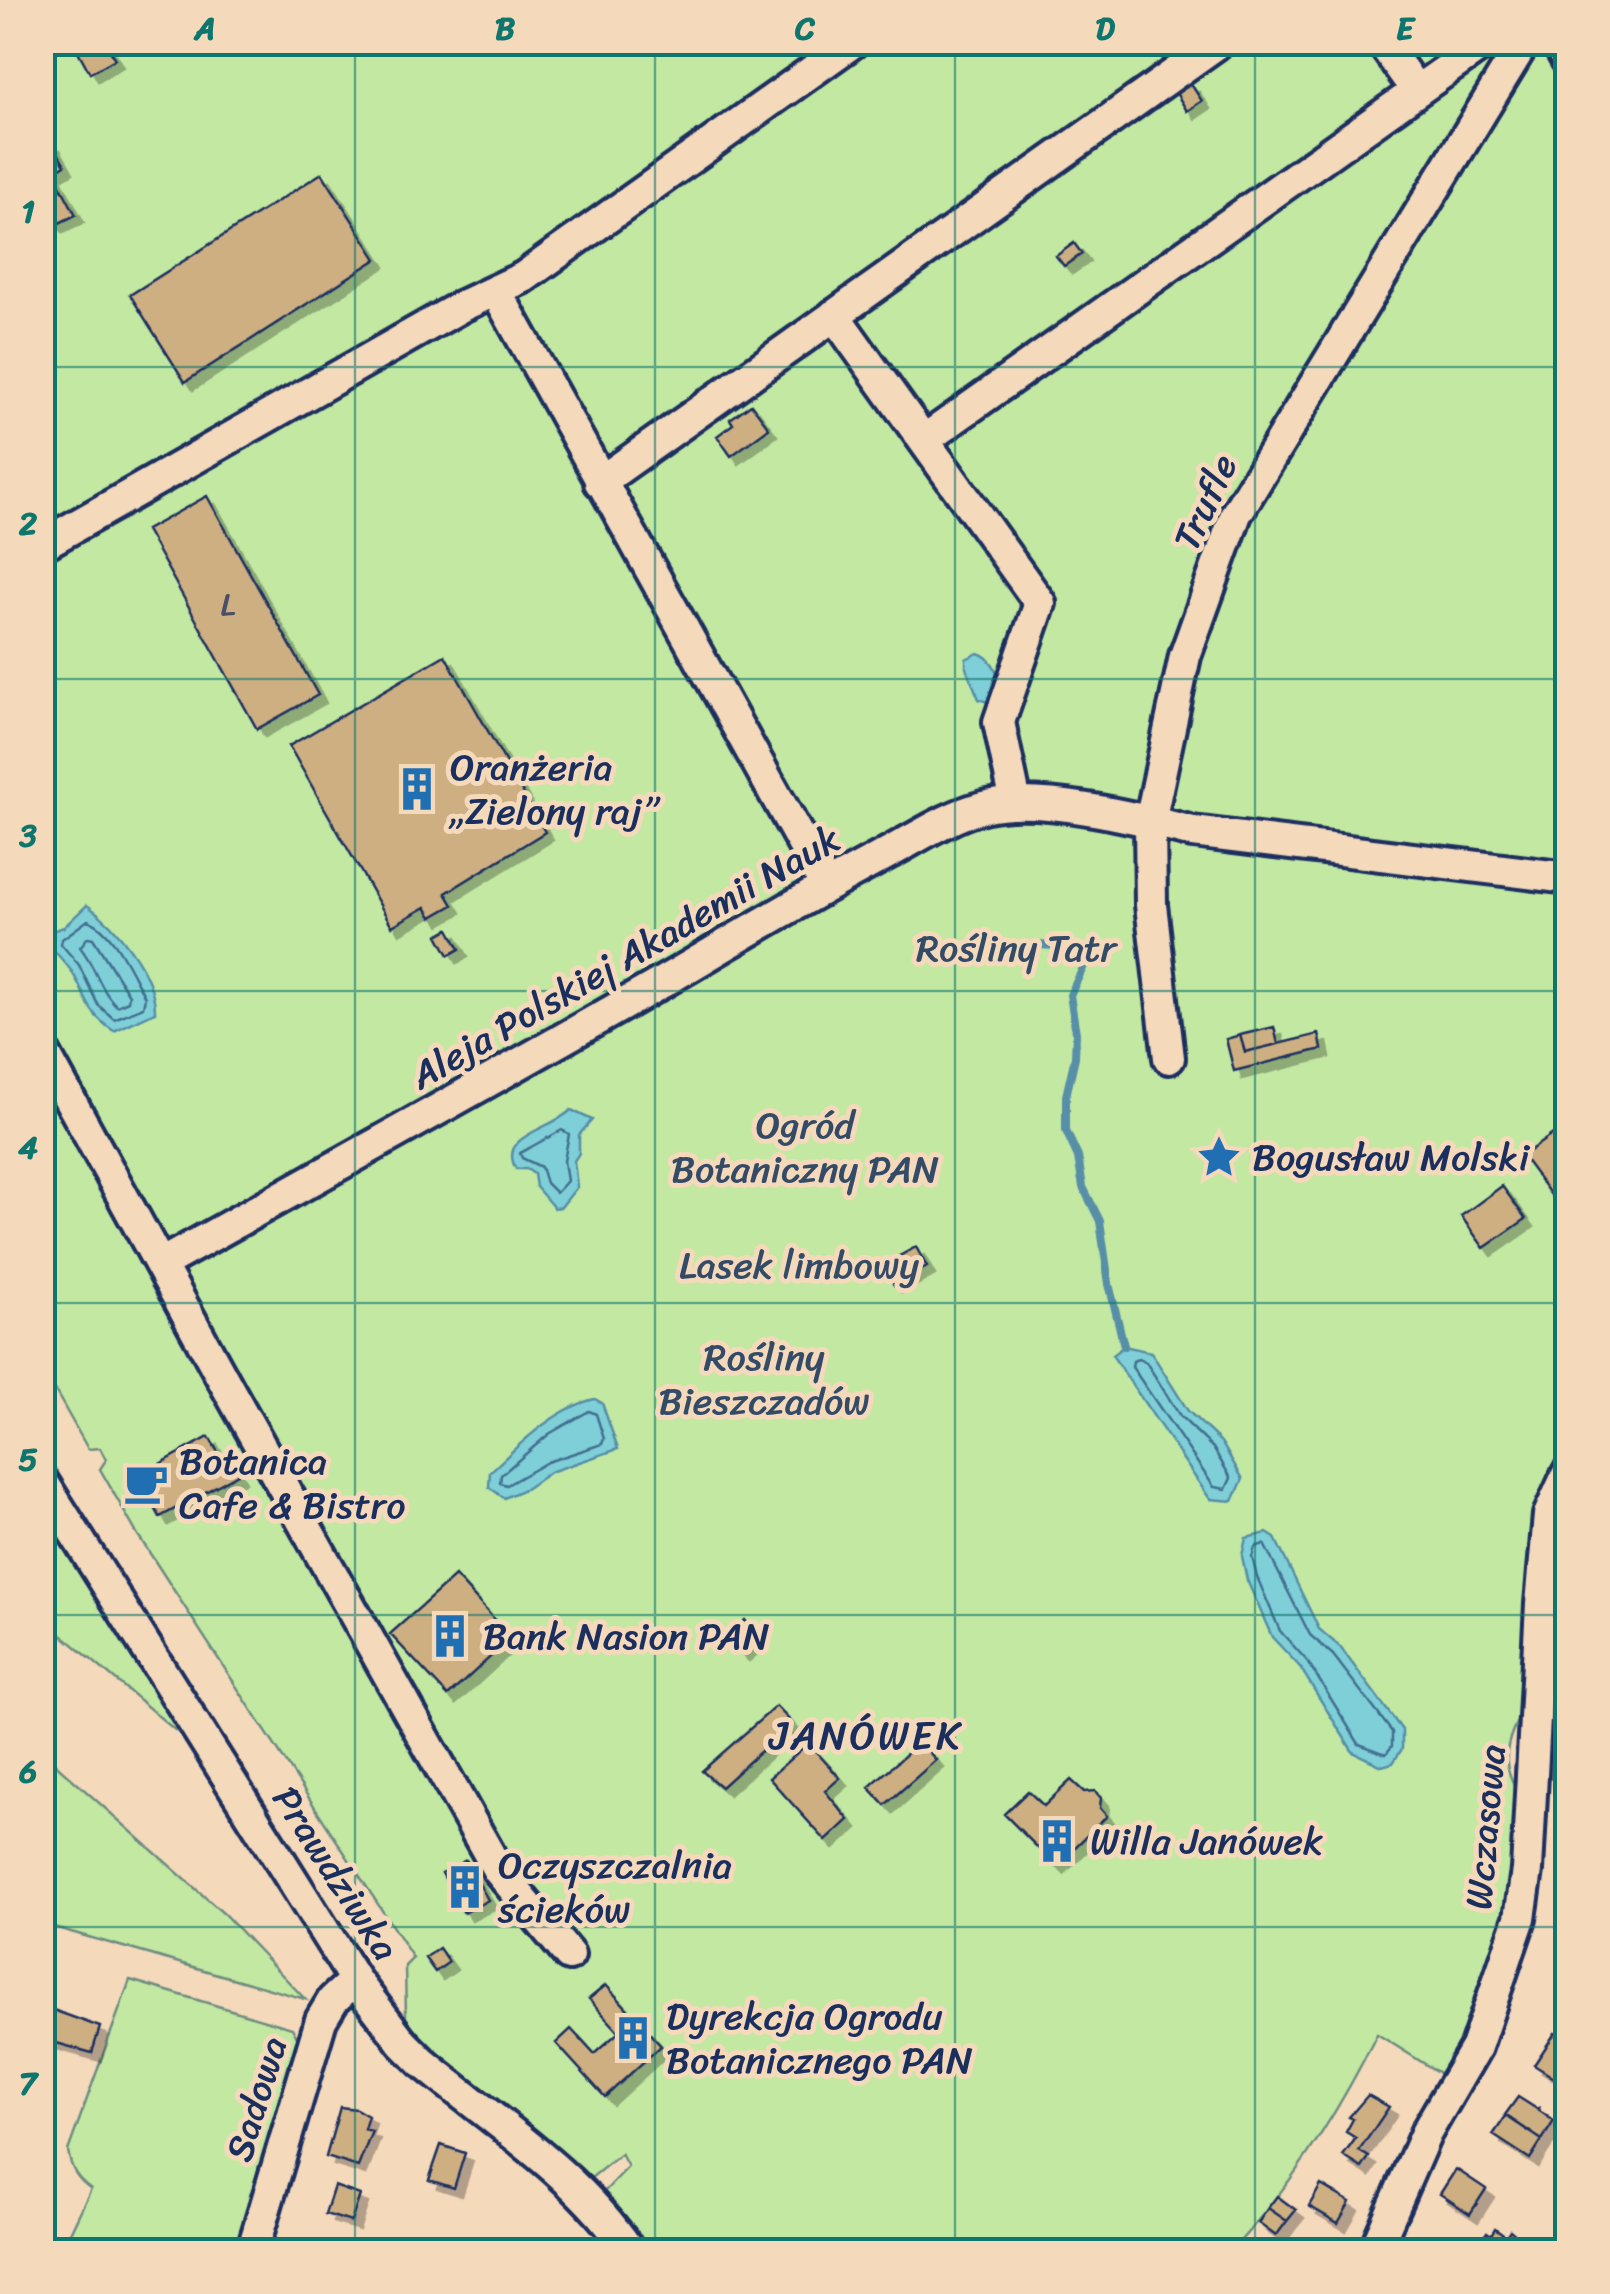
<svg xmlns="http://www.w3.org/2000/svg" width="1610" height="2294" font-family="Sriracha,sans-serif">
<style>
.green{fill:#c2e8a2;stroke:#6e8c80;stroke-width:2.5}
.water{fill:#7fcfd8;stroke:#578fa7;stroke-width:2.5}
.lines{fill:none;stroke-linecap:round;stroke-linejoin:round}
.shore{stroke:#436f8f;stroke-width:2.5}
.stream{stroke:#578fa7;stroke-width:8}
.building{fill:#ceaf82;stroke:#1b2f5e;stroke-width:2.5;filter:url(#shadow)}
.street-casing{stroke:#1b2f5e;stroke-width:38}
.street{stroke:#f4d9bb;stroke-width:30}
.grid{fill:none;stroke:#0f766e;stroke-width:2.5;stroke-opacity:0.55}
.labels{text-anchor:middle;stroke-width:10;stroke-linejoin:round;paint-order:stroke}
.number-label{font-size:32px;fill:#484f67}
.street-label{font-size:38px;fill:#1b2f5e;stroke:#f4d9bb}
.poi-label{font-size:38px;fill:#1b2f5e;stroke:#f4d9bb;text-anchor:start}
.park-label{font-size:38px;fill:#344b68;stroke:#f4d9bb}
.neighbourhood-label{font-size:40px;letter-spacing:2.5px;fill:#1b2f5e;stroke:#f4d9bb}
.neatline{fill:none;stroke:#0f766e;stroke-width:4}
.grid-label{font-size:32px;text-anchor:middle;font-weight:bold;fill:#0f766e}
</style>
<defs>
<filter id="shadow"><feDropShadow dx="8" dy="8" stdDeviation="0" flood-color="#0004"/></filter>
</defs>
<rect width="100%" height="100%" fill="#f4d9bb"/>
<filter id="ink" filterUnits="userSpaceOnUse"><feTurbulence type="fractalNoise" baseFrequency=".01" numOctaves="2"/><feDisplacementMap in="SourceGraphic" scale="20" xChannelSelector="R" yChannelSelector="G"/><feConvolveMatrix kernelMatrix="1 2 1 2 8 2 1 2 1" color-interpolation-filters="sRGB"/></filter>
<g filter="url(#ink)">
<path class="green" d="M42 43H1567L1568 1453 1538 1509 1520 1716C1510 1733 1502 1756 1510 1775 1513 1785 1520 1793 1520 1803 1519 1888 1489 2004 1441 2074L1377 2034C1338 2113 1291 2187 1231 2251H649L603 2193 628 2167 621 2154 591 2178 445 2062 402 2019 406 2015 405 1966 413 1958 136 1532 100 1469 106 1460 100 1448 88 1449 43 1369Z
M45 1515 188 1741 43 1619Z
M1567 1627H1568L1567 1737 1555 1728 1564 1629Z
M43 1753 224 1914 305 1999 43 1924Z
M130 1980 292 2028 304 2050 236 2251 61 2252 91 2189C76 2178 71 2169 68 2151Z"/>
<path class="water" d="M978 653C993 658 997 672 1002 686L993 704 979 699 966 668V659Z
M87 905C116 925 156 975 155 1012L114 1031C86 1013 88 998 72 972 64 960 54 953 47 940L52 931 64 927Z
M571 1110 592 1120 579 1135V1153L574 1161 577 1187 561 1207 554 1208 536 1187 534 1174 527 1169H516C497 1135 551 1130 571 1110Z
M1124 1346 1151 1352 1188 1411 1221 1442 1243 1479 1233 1501 1210 1499 1112 1355Z
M595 1399 602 1403 618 1449 550 1472 527 1488 504 1498 489 1487 490 1472C519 1445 555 1408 595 1399Z
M1267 1533 1275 1538 1319 1629 1340 1647 1402 1730V1749L1393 1763 1382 1766 1353 1752 1300 1667 1272 1637 1247 1580 1242 1556 1246 1538Z"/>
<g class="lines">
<path class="shore" d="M88 920C115 931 131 973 145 997L143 1007 114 1019 98 1005 79 965 61 944 62 939Z
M88 937 93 938 129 995 128 1001 117 1006C100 991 95 965 80 947Z
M562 1130 569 1134 564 1161 567 1181 556 1193 546 1183 541 1167 522 1158 520 1153Z
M1138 1359 1146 1362 1180 1416 1213 1448 1231 1478 1226 1489 1214 1487 1132 1367 1133 1361Z
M589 1411 596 1414 604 1439 602 1444 547 1462 507 1485 500 1483 501 1475 549 1434Z
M1264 1544 1310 1635 1333 1655 1392 1732V1746L1386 1754 1359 1744 1308 1662 1280 1631 1257 1577 1252 1557 1255 1547Z"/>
<path class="stream" d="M1018 949C1044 942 1058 945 1082 957L1084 966 1070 995 1076 1033 1075 1057 1066 1096V1131L1078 1157 1083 1187 1100 1221 1109 1284 1124 1346"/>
</g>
<path class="building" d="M73 42H105L115 59 90 73Z
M1191 84 1202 101 1187 111 1176 93Z
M52 142 65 165 42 179V147Z
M53 172 76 215 55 225 42 202V179Z
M322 173 377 259 185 382 130 295Z
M1074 243 1082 254 1064 266 1056 256Z
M751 404 769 428 731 456 717 436 733 424 730 419Z
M207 496 318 695 257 729 146 530Z
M445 655 545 832 446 893 453 905 432 917 426 907 392 926 289 746Z
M449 929 460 949 449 955 438 935Z
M1274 1027 1278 1044 1245 1052 1240 1035Z
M1319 1034 1322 1049 1234 1071 1226 1039 1240 1035 1245 1052Z
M1553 1134 1568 1156V1218L1522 1156Z
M1502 1186 1526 1219 1484 1248 1461 1216Z
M916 1247 927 1267 894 1285 883 1265Z
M209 1437 222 1459 228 1456 238 1474 160 1517 138 1476Z
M455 1576 511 1638 448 1696 390 1634Z
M745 1620 760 1637 741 1653 726 1637Z
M776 1706 792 1723 721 1787 702 1771Z
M920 1742 936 1760 885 1805 869 1787Z
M808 1743 840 1778 825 1791 849 1820 826 1841 769 1778Z
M1071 1780 1084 1792 1095 1791 1101 1798 1100 1808 1107 1816 1056 1866 1004 1814 1028 1791 1044 1806Z
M466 1860 488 1900 464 1913 442 1873Z
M439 1948 449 1962 435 1972 425 1958Z
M606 1985 661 2046 605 2097 556 2043 571 2029 594 2054 619 2032 589 1999Z
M42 2006 100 2027 92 2053 42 2039Z
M1555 2033 1568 2041V2074L1565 2072 1559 2081 1534 2065Z
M1368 2095 1389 2107 1359 2151 1369 2157 1362 2168 1343 2156 1356 2138 1346 2132 1353 2119 1349 2117Z
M1518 2097 1537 2109 1540 2107 1538 2110 1554 2121 1542 2140 1505 2115Z
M340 2107 356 2109 368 2116 364 2129 372 2131 358 2167 326 2157Z
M1506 2116 1542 2140 1530 2159 1493 2135Z
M441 2145 465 2153 454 2188 429 2180Z
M1456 2169 1486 2189 1470 2214 1440 2194Z
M1321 2185 1350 2202 1338 2223 1309 2206Z
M334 2186 360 2195 351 2222 325 2214Z
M1277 2196 1296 2210 1287 2221 1268 2208Z
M1268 2208 1287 2221 1276 2236 1258 2223Z
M1495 2228 1506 2236 1510 2230 1517 2236 1509 2247 1491 2235Z
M1487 2232 1491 2235 1515 2252H1487L1478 2245Z
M1534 2239 1553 2252H1525Z"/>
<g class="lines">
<g class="street-casing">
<path id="street" d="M1382 42 1416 90
M1557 42 1568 61
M496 291 826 886
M834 315 1040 603 999 722 1016 803
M924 440 1486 42
M600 482 1219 42
M42 545 462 306 524 277 853 42
M42 1049 230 1392 498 1870 569 1955
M1169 1058 1151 905 1150 822 1185 656 1236 514 1524 42
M161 1264C338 1165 515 1068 690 966 755 927 821 889 888 853 918 837 949 816 983 807 1037 793 1138 818 1193 832L1568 878
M42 1481 355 1980 403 2043 422 2062C493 2121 578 2174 630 2252
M252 2252 321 2020 333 2000 355 1980
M1374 2252 1426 2133 1476 2047 1520 1918 1527 1870 1541 1604 1549 1515 1568 1473"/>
</g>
<use href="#street" class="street"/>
</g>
</g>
<path class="grid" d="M355 42V2252M655 42V2252M955 42V2252M1255 42V2252M42 367H1568M42 679H1568M42 991H1568M42 1303H1568M42 1615H1568M42 1927H1568"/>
<defs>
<g id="building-bare" transform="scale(3.45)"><path d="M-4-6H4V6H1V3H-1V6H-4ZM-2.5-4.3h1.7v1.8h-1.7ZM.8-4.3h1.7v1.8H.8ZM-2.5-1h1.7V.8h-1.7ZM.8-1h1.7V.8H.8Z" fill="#1f6fb2" stroke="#f4d9bb" stroke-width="2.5" paint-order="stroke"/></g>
<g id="sight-bare" transform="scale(3.45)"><path d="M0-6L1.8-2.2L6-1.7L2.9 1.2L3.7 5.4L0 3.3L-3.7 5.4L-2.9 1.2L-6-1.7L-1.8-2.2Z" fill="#1f6fb2" stroke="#f4d9bb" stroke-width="2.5" paint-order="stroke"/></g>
<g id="cafe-bare" transform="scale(3.45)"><path d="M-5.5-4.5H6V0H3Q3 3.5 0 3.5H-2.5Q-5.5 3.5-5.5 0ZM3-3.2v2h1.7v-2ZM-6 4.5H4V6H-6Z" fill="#1f6fb2" stroke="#f4d9bb" stroke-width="2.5" paint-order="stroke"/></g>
</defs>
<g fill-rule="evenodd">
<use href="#building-bare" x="417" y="789"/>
<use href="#sight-bare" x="1219" y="1157"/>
<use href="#cafe-bare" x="146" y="1483"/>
<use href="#building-bare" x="450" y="1636"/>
<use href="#building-bare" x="1057" y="1841"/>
<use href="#building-bare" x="465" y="1887"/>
<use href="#building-bare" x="633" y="2038"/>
</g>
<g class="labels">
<g class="number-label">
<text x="228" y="615">L</text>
</g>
<g class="street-label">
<text transform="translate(1205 502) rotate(-65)" y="13">Trufle</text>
<text transform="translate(625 957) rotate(-30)" y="13">Aleja Polskiej Akademii Nauk</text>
<text transform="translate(1485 1827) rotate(-85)" y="13">Wczasowa</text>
<text transform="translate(336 1873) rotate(57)" y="13">Prawdziwka</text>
<text transform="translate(256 2099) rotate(-73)" y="13">Sadowa</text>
</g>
<g class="poi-label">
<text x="450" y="780">Oranżeria<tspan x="450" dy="44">„Zielony raj”</tspan></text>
<text x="1252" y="1170">Bogusław Molski</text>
<text x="179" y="1474">Botanica<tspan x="179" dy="44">Cafe &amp; Bistro</tspan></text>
<text x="483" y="1649">Bank Nasion PAN</text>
<text x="1090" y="1854">Willa Janówek</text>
<text x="498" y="1878">Oczyszczalnia<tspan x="498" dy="44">ścieków</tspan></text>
<text x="666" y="2029">Dyrekcja Ogrodu<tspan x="666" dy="44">Botanicznego PAN</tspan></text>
</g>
<g class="park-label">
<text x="1016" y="961">Rośliny Tatr</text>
<text x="805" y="1138">Ogród<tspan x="805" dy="44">Botaniczny PAN</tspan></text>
<text x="799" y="1278">Lasek limbowy</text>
<text x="764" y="1370">Rośliny<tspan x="764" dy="44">Bieszczadów</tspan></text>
</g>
<g class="neighbourhood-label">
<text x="866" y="1749">JANÓWEK</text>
</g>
</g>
<rect width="1610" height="2294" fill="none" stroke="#f4d9bb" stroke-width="110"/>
<rect x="55" y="55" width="1500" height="2184" class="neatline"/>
<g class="grid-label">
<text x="205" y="39">A</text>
<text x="505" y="39">B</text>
<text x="805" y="39">C</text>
<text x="1105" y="39">D</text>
<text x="1405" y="39">E</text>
<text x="28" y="222">1</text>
<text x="28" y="534">2</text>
<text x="28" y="846">3</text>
<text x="28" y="1158">4</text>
<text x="28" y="1470">5</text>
<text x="28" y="1782">6</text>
<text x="28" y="2094">7</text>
</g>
</svg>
